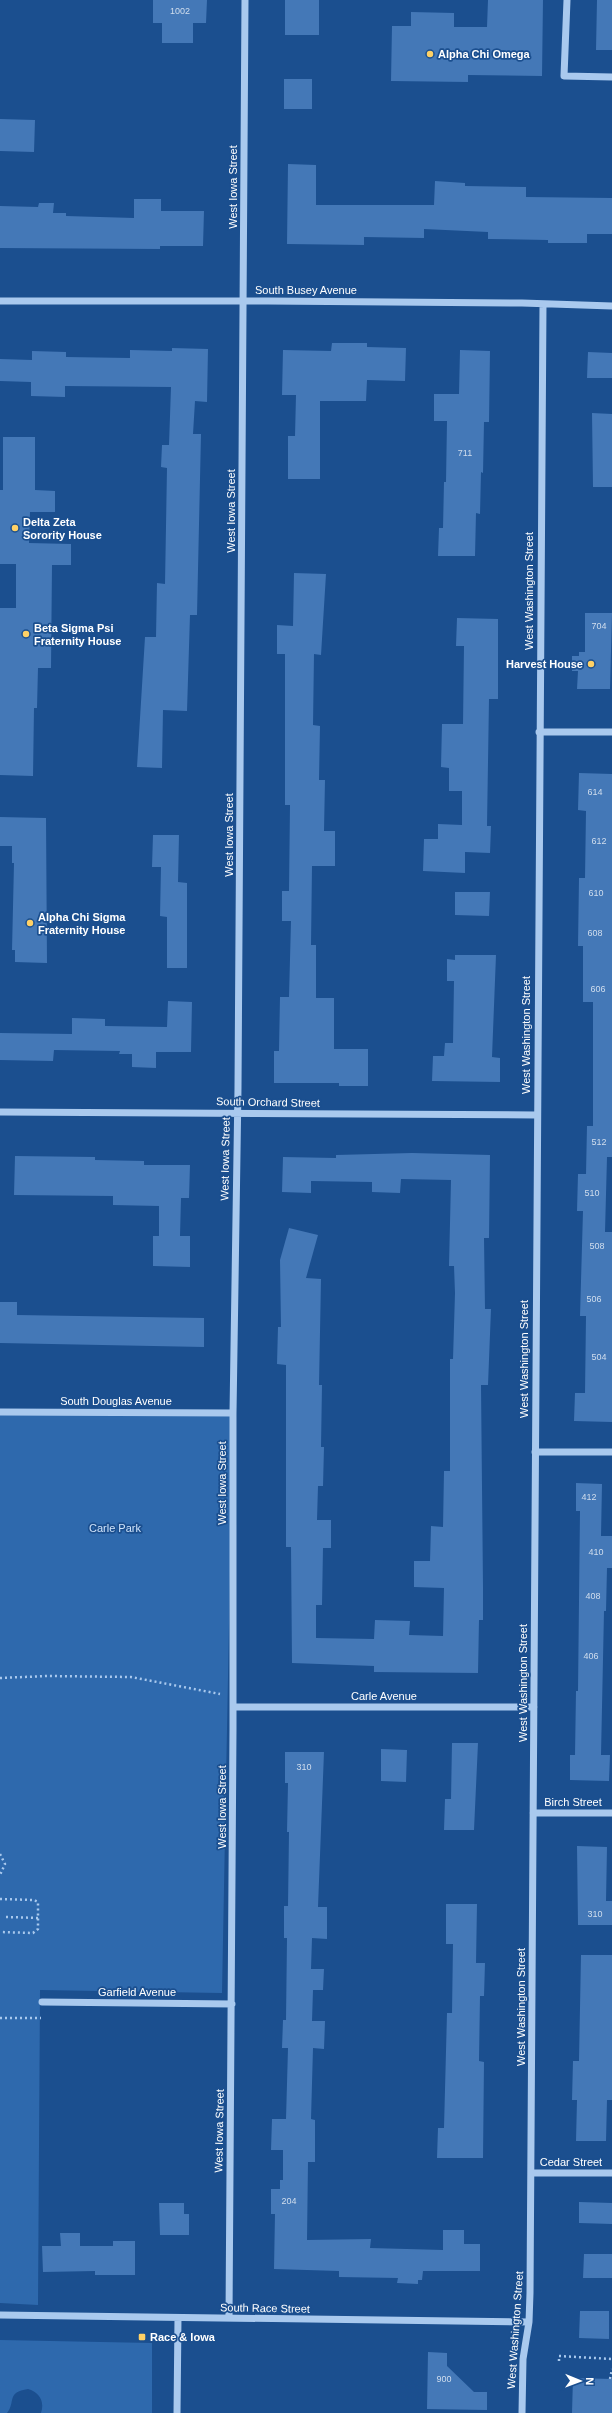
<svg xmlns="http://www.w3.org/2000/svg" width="612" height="2413" font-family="Arial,sans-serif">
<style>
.green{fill:#2e69ad}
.building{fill:#4478b7}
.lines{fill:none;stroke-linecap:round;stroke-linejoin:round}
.path{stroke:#a9c9ee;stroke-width:2.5;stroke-dasharray:2 3;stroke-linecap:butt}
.minor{stroke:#a9c9ee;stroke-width:7}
.poi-dot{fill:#ffd166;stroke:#1b4f8f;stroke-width:1.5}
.labels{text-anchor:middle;stroke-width:3.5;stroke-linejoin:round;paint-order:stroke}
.number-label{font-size:9px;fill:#d0dded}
.poi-label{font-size:11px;font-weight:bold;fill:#fff;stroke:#1b4f8f;text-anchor:start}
.street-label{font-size:11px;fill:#fff;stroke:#1b4f8f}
.park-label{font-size:11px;fill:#cfe3fa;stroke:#1b4f8f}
</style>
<rect width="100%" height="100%" fill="#1b4f8f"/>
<path class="green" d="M0 1412 233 1413 222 1993 40 1990 38 2305 0 2303Z
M0 2340 152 2343V2413H41C45 2401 39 2392 28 2389 6 2392 16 2402 7 2413H0Z"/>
<path class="building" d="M153 0H207L206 23H193V43H162V23H153Z
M285 0H319V35H285Z
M488 0H543L542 76 468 75V82L391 81 392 26H411V12L454 13V27H487Z
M597 0H612V50H596Z
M284 79H312V109H284Z
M0 119 35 120 34 152 0 151Z
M288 164 316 165V205H434L435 181 465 183V186L526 187V197L612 198V234H587V243H548V240L488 239V232L424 229V238L364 237V245L287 244Z
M134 199H161V211H204L203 246H160V249L0 248V206L38 207 39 203H54L53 213H66V216L134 218Z
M332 343H367V347L406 348 405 381 367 380 366 401H320V479H288V436H295L296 395H282L283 350 331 351Z
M172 348 208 349 207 402 195 401 193 434H201L197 615H190L187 711 163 710 162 768 137 767 145 637H156L157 583 165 584 167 468 161 467 162 445H169L171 387 65 386V397L31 396V382L0 381V359L32 360V351L66 352V357L130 358V350L172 351Z
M460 350 490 351 489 422H484L483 473 481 472 480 514 476 513 475 556H438L439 528H443L444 482H446L447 421H434V394H459Z
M588 352 612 353V378H587Z
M592 413 612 414V487H593Z
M3 437H35V490L55 491V512H30L29 543 71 544V565H52L51 668H38L37 708H34L33 776 0 775V608H16V564H0V490H3Z
M294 573 326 574 321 655 314 654 313 725 320 726 319 780H325L324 831H335V866H312L311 945H316V998H334V1049H368V1086H339V1083H274V1051H279L280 997H289L291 921H282V891H289L290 805H285V654H277V625L293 626Z
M585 613H612L610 689H577L578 671H572V656H579V652H585Z
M457 618 498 619V699H489L487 826H491L490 853 465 852V873L423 871 424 839H438V824L462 825V791H449V768L441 767 442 724H463L464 646H456Z
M579 773 612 774V1157H607L605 1232H612V1422L574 1421 575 1393H585L586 1316H580L583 1211H577L578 1174H586L587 1126H593V1002H583V946H578L579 878H585L586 811 578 810Z
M0 817 46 818 47 963 15 962V950H12L14 863H12V846H0Z
M153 835H179L178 882 187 883V968H167V917L160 916 161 867H152Z
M455 892H490L489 916 455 915Z
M455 955H496L492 1057 500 1058V1082L432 1081 433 1056H444L445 1043H453L454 981H447V959L455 960Z
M168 1001 192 1002 191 1052H156V1068L132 1067V1054H119L120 1051 54 1050 53 1061 0 1060V1033L72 1034V1018L105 1019V1026L167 1027Z
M412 1153 490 1155 489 1238H484L485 1309H491L488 1385H481L483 1587V1620H479L478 1673 374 1672V1666L292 1663 291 1547H286V1365L277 1364 278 1327H281L280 1260 289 1228 318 1235 306 1278 321 1279 319 1385H322L321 1447H324L323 1486H318L317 1520H331V1548H323L322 1605H316V1638L374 1639 375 1620 410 1621 409 1635 443 1636 444 1588 414 1587V1561H430L431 1526 443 1527 444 1471H450V1359H453L455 1293 454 1266H449L451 1180 401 1179 400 1193 372 1192V1182L311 1181V1193L282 1192 283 1157 336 1158V1155Z
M15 1156 95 1157V1160L144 1161V1165H190L189 1198H181L180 1236H190V1267L153 1266V1236H159V1206L113 1205V1196L14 1195Z
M0 1302H17V1315L204 1318V1347L0 1343Z
M576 1483 602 1484 601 1536H612V1568H607L606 1611H604L601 1755H610L609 1781 570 1780V1755H575L576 1691H578L580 1511H576Z
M452 1743H478L474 1830H444L445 1799H451Z
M381 1749 407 1750 406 1782 381 1781Z
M285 1752H324L318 1907H327V1939L312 1938 311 1969H324L323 1990H313L312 2021H325L324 2049 313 2048 311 2119 315 2120V2162H308L307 2240 371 2239 370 2248 443 2250V2230H464V2244H480V2271H423L422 2280H418V2284L397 2283 398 2278 339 2277V2271L274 2269 275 2214H271V2189H280V2180H283V2150H271L272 2119H286L288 2048H282L283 2020H286L287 1938H284V1906H288L289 1832H287L288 1783H285Z
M577 1846 607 1847 606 1901H612V1925H578Z
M446 1904H477L476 1963H485L484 1996H480L479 2061 484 2062 483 2158H437L438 2128H444L447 2013H452L453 1944H446Z
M581 1955H612V2100H607L606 2141H576L577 2100H572L573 2061H579Z
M579 2202 612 2203V2224L579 2223Z
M159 2203H184V2214H189V2235H160Z
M60 2233H80V2246H113V2241H135V2275H95V2271L43 2272 42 2246H61Z
M584 2254H612V2278H583Z
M580 2311H609V2339L579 2338Z
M428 2352 447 2353V2366L474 2392H487V2410L427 2409Z
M573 2378 612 2379V2413H572Z"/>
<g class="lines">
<path class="path" d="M0 1678 47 1676 131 1677 220 1694
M0 1854 5 1864 0 1875
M0 1899 34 1900 38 1902V1929L33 1933 0 1932
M6 1917 39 1918
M0 2018H41
M559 2361V2356L612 2359
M610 2379 612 2369"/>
<path class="minor" d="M567 0 564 76 612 77
M0 301H268L522 303 612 306
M539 732H612
M0 1112 536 1115
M0 1412 233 1413
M535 1452H612
M233 1707H534
M533 1813H612
M42 2002 232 2004
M531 2173H612
M0 2315 529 2322
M229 2318 233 1729V1413L238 1088 245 0
M177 2413 178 2318
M522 2413 523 2359 529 2322 530 2293 543 304"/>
</g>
<g class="poi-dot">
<circle cx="430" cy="54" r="4"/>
<circle cx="15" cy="528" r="4"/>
<circle cx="26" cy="634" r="4"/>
<circle cx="591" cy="664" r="4"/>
<circle cx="30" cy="923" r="4"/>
<rect x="138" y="2333" width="8" height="8" rx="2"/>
</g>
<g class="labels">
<g class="number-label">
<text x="180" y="14">1002</text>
<text x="465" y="456">711</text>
<text x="599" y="629">704</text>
<text x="595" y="795">614</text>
<text x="599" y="844">612</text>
<text x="596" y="896">610</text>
<text x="595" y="936">608</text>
<text x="598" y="992">606</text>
<text x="599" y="1145">512</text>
<text x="592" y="1196">510</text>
<text x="597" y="1249">508</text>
<text x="594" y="1302">506</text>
<text x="599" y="1360">504</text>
<text x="589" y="1500">412</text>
<text x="596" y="1555">410</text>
<text x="593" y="1599">408</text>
<text x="591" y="1659">406</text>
<text x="304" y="1770">310</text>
<text x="595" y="1917">310</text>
<text x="289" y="2204">204</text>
<text x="444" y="2382">900</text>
</g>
<g class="poi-label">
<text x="438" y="58">Alpha Chi Omega</text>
<text x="23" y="526">Delta Zeta<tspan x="23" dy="13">Sorority House</tspan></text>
<text x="34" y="632">Beta Sigma Psi<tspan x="34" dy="13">Fraternity House</tspan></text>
<text x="583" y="668" text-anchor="end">Harvest House</text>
<text x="38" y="921">Alpha Chi Sigma<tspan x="38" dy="13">Fraternity House</tspan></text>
<text x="150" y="2341">Race &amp; Iowa</text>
</g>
<g class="street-label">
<text transform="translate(233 187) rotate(-90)" y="4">West Iowa Street</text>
<text x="306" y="294">South Busey Avenue</text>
<text transform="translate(231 511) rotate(-90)" y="4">West Iowa Street</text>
<text transform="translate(529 591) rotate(-90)" y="4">West Washington Street</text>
<text transform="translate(229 835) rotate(-90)" y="4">West Iowa Street</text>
<text transform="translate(526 1035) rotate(-90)" y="4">West Washington Street</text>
<text transform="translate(268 1102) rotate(1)" y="4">South Orchard Street</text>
<text transform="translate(225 1159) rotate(-89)" y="4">West Iowa Street</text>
<text transform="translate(524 1359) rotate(-90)" y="4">West Washington Street</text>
<text x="116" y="1405">South Douglas Avenue</text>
<text transform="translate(222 1483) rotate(-90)" y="4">West Iowa Street</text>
<text transform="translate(523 1683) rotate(-90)" y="4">West Washington Street</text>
<text x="384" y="1700">Carle Avenue</text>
<text x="573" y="1806">Birch Street</text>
<text transform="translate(222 1807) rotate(-90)" y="4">West Iowa Street</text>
<text x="137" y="1996">Garfield Avenue</text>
<text transform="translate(521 2007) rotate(-90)" y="4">West Washington Street</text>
<text transform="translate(219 2131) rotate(-89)" y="4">West Iowa Street</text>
<text x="571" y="2166">Cedar Street</text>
<text transform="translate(265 2308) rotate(1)" y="4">South Race Street</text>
<text transform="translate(515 2330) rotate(-86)" y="4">West Washington Street</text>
</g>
<g class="park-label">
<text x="115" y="1532">Carle Park</text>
</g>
</g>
<g transform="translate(580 2381) rotate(91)" stroke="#1b4f8f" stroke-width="3" paint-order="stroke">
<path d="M0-3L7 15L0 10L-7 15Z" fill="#ffffff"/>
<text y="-6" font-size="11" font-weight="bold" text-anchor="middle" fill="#ffffff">N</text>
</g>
</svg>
